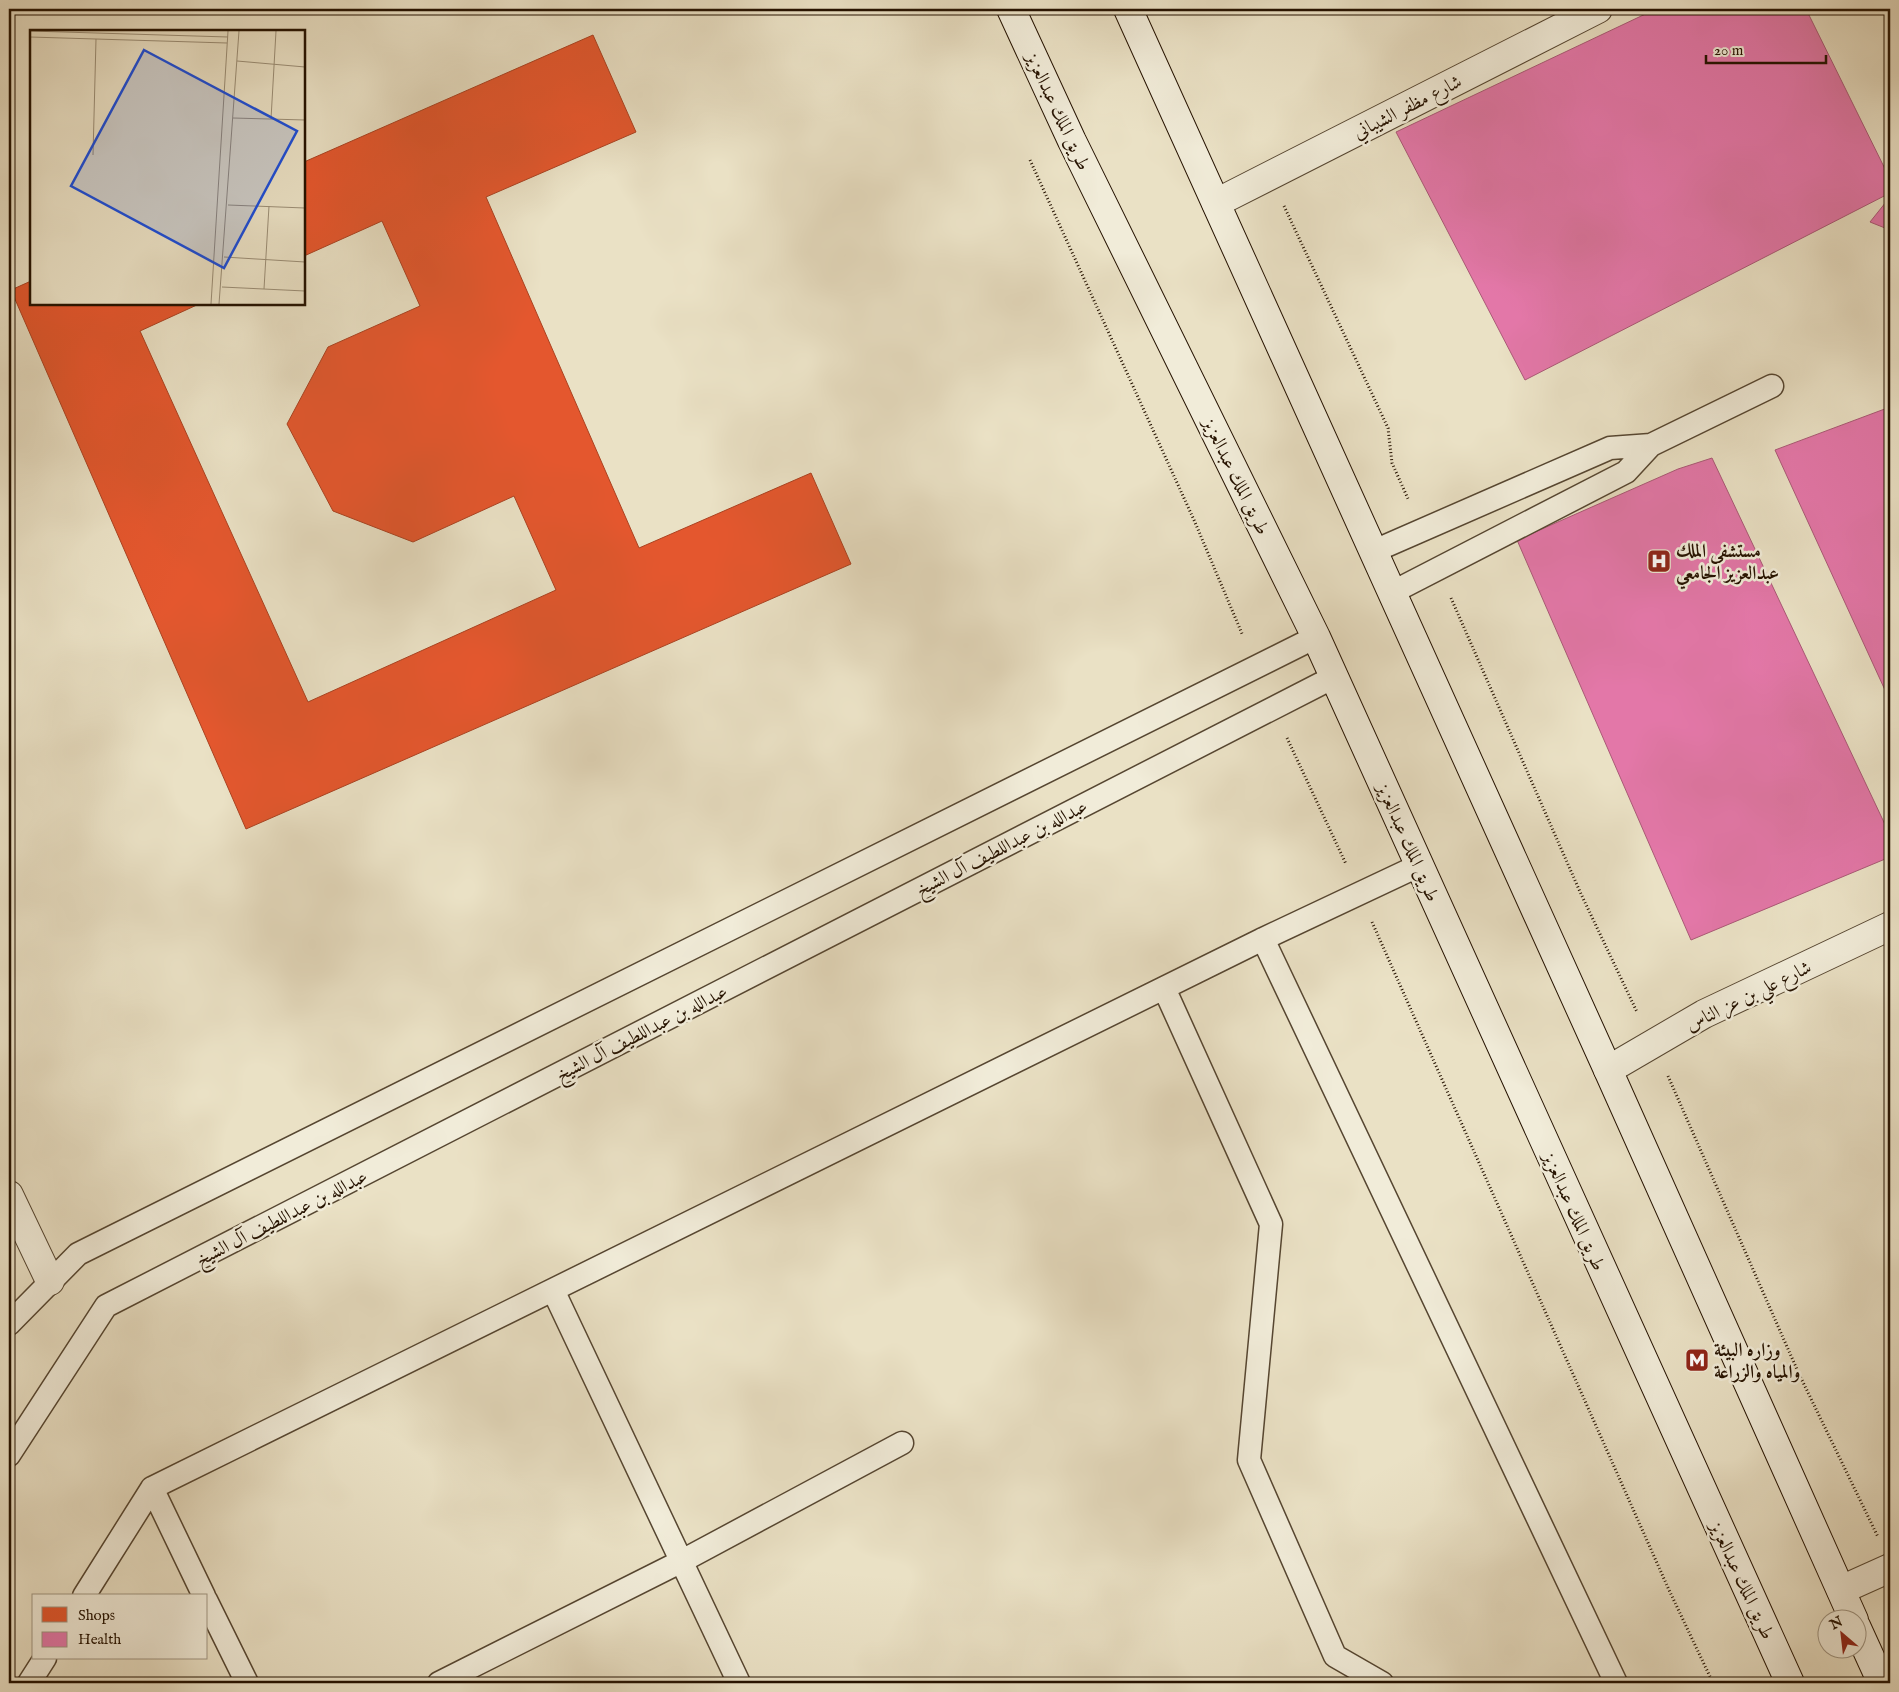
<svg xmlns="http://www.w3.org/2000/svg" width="1899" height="1692" font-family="'IM FELL English',Amiri,serif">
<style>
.shops{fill:#e4572e;stroke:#ab4220}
.health{fill:#e377a8;stroke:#aa5976}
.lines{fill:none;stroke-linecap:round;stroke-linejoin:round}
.lane-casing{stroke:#564631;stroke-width:25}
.street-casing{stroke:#564631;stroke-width:30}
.secondary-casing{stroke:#251200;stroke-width:30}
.path{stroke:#251200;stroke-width:3;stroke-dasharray:1 2.5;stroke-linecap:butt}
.lane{stroke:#f1ecd9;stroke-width:22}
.street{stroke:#f1ecd9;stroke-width:28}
.secondary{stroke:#f1ecd9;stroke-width:28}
.labels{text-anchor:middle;stroke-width:5;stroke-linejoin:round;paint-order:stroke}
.street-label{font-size:19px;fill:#251200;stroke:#f1ecd9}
.poi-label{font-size:19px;font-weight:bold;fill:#251200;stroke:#f1ecd9;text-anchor:start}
.inset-road{fill:none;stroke:#9b8e76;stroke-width:1}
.view{fill:#1d4ed8;fill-opacity:0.15;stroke:#1d4ed8;stroke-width:2.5}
.inset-edge{fill:none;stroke:#251200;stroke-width:2.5}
</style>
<rect width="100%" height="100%" fill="#eae1c5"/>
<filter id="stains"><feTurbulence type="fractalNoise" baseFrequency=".004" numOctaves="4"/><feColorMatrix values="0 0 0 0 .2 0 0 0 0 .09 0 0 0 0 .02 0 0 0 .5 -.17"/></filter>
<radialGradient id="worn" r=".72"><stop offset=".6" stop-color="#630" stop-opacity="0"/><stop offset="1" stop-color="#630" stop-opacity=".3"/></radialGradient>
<path class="shops" d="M593 35 636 132 486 197 639 548 811 473 851 564 246 829 11 290 31 281V304H199L140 331 308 702 556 590 514 496 413 542 333 511 287 424 328 347 420 306 382 221 304 256V162Z"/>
<path class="health" d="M1656 9H1806L1890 179V193L1525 380 1396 132Z
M1890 197V230L1870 222Z
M1890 407V701L1775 450Z
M1712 458 1890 835V857L1691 940 1517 540 1678 469Z"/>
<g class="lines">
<g class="lane-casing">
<path id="lane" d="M1372 552 1610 448 1651 445
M1391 593 1626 472 1651 445 1772 386
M1263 939 1616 1683
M1164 988 1271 1224 1249 1460 1335 1656 1382 1683
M553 1290 739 1683
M9 1324 78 1254 1316 637
M9 1455 106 1306 1334 677
M152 1488 204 1596
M84 1596 152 1488 1263 939 1420 865
M206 1600 247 1683
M29 1683 45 1658
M439 1683 682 1561 902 1443"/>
</g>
<g class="street-casing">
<path id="street" d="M1216 203 1598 9
M1608 1070 1704 1014 1890 926
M9 1195 50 1281
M1841 1590 1890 1568"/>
</g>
<g class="secondary-casing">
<path id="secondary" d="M1011 9 1072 141 1316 637 1790 1683
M1128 9 1608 1070 1854 1620
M1856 1626 1882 1683"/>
</g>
<path class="path" d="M1030 160 1194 520 1243 636
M1284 206 1388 428 1392 463 1409 501
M1451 598 1581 894 1637 1012
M1287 738 1346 864
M1372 922 1669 1590 1713 1683
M1668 1076 1799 1374 1878 1537"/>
<use href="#lane" class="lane"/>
<use href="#street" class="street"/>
<use href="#secondary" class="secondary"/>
</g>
<defs>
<g id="hospital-square" transform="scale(1.25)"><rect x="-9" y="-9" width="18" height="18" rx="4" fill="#8f2418" stroke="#f1ecd9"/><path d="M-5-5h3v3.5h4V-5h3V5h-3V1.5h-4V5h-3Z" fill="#fff"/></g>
<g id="metro-square" transform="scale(1.25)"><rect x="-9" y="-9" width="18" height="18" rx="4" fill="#8f2418" stroke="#f1ecd9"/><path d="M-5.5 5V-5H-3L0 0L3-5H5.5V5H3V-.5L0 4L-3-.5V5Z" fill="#fff"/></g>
</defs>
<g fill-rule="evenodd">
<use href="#hospital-square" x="1659" y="561"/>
<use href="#metro-square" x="1697" y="1360"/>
</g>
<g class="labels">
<g class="street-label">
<text transform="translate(1407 106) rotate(-27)" y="7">شارع مظفر الشيباني</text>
<text transform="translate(1059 111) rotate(65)" y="7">طريق الملك عبدالعزيز</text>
<text transform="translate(1237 476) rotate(64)" y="7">طريق الملك عبدالعزيز</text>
<text transform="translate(1409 842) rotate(66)" y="7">طريق الملك عبدالعزيز</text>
<text transform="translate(1001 847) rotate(-27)" y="7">عبدالله بن عبداللطيف آل الشيخ</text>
<text transform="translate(1748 995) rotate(-26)" y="7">شارع علي بن عز الناس</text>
<text transform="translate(641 1032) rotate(-27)" y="7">عبدالله بن عبداللطيف آل الشيخ</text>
<text transform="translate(1575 1211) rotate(66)" y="7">طريق الملك عبدالعزيز</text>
<text transform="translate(281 1217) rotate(-27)" y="7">عبدالله بن عبداللطيف آل الشيخ</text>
<text transform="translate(1743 1580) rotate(65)" y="7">طريق الملك عبدالعزيز</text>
</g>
<g class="poi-label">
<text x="1676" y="557">مستشفى الملك<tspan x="1676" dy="22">عبدالعزيز الجامعي</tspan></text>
<text x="1714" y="1356">وزاره البيئة<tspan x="1714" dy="22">والمياه والزراعة</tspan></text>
</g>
</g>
<g transform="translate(30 30)">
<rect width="275" height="275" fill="#eae1c5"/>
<path class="inset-road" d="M0 1 198 7M0 7 197 13M207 31 275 37M203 88 275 90M241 89 246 1M63 125 66 9M198 175 275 178M194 227 275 232M192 257 275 261M234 259 239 176M181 274 198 1M189 274 209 1"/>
<path class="view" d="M114 20 267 101 194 238 41 156Z"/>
<rect width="275" height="275" class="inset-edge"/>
</g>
<rect width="1899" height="1692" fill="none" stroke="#eae1c5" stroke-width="30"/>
<rect x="10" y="10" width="1879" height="1672" fill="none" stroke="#251200" stroke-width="2.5"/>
<rect x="15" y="15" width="1869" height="1662" fill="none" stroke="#251200"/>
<rect x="32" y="1594" width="175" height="65" fill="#f1ecd9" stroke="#9f9582"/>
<rect x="42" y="1607" width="25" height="15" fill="#e4572e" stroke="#9f9582"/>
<text x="78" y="1620" font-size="15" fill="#251200">Shops</text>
<rect x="42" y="1632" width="25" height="15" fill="#e377a8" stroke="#9f9582"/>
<text x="78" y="1644" font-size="15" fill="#251200">Health</text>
<g transform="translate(1842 1634) rotate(332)"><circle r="24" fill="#f1ecd9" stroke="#9f9582"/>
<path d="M0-4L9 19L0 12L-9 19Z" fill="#8f2418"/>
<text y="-8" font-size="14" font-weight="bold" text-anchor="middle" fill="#251200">N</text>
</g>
<path d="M1706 55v8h120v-8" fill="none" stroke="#251200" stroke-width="2.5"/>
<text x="1714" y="55" font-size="15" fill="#251200" stroke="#f1ecd9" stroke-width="4" paint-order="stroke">20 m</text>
<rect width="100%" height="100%" filter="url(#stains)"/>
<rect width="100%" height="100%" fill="url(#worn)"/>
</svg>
